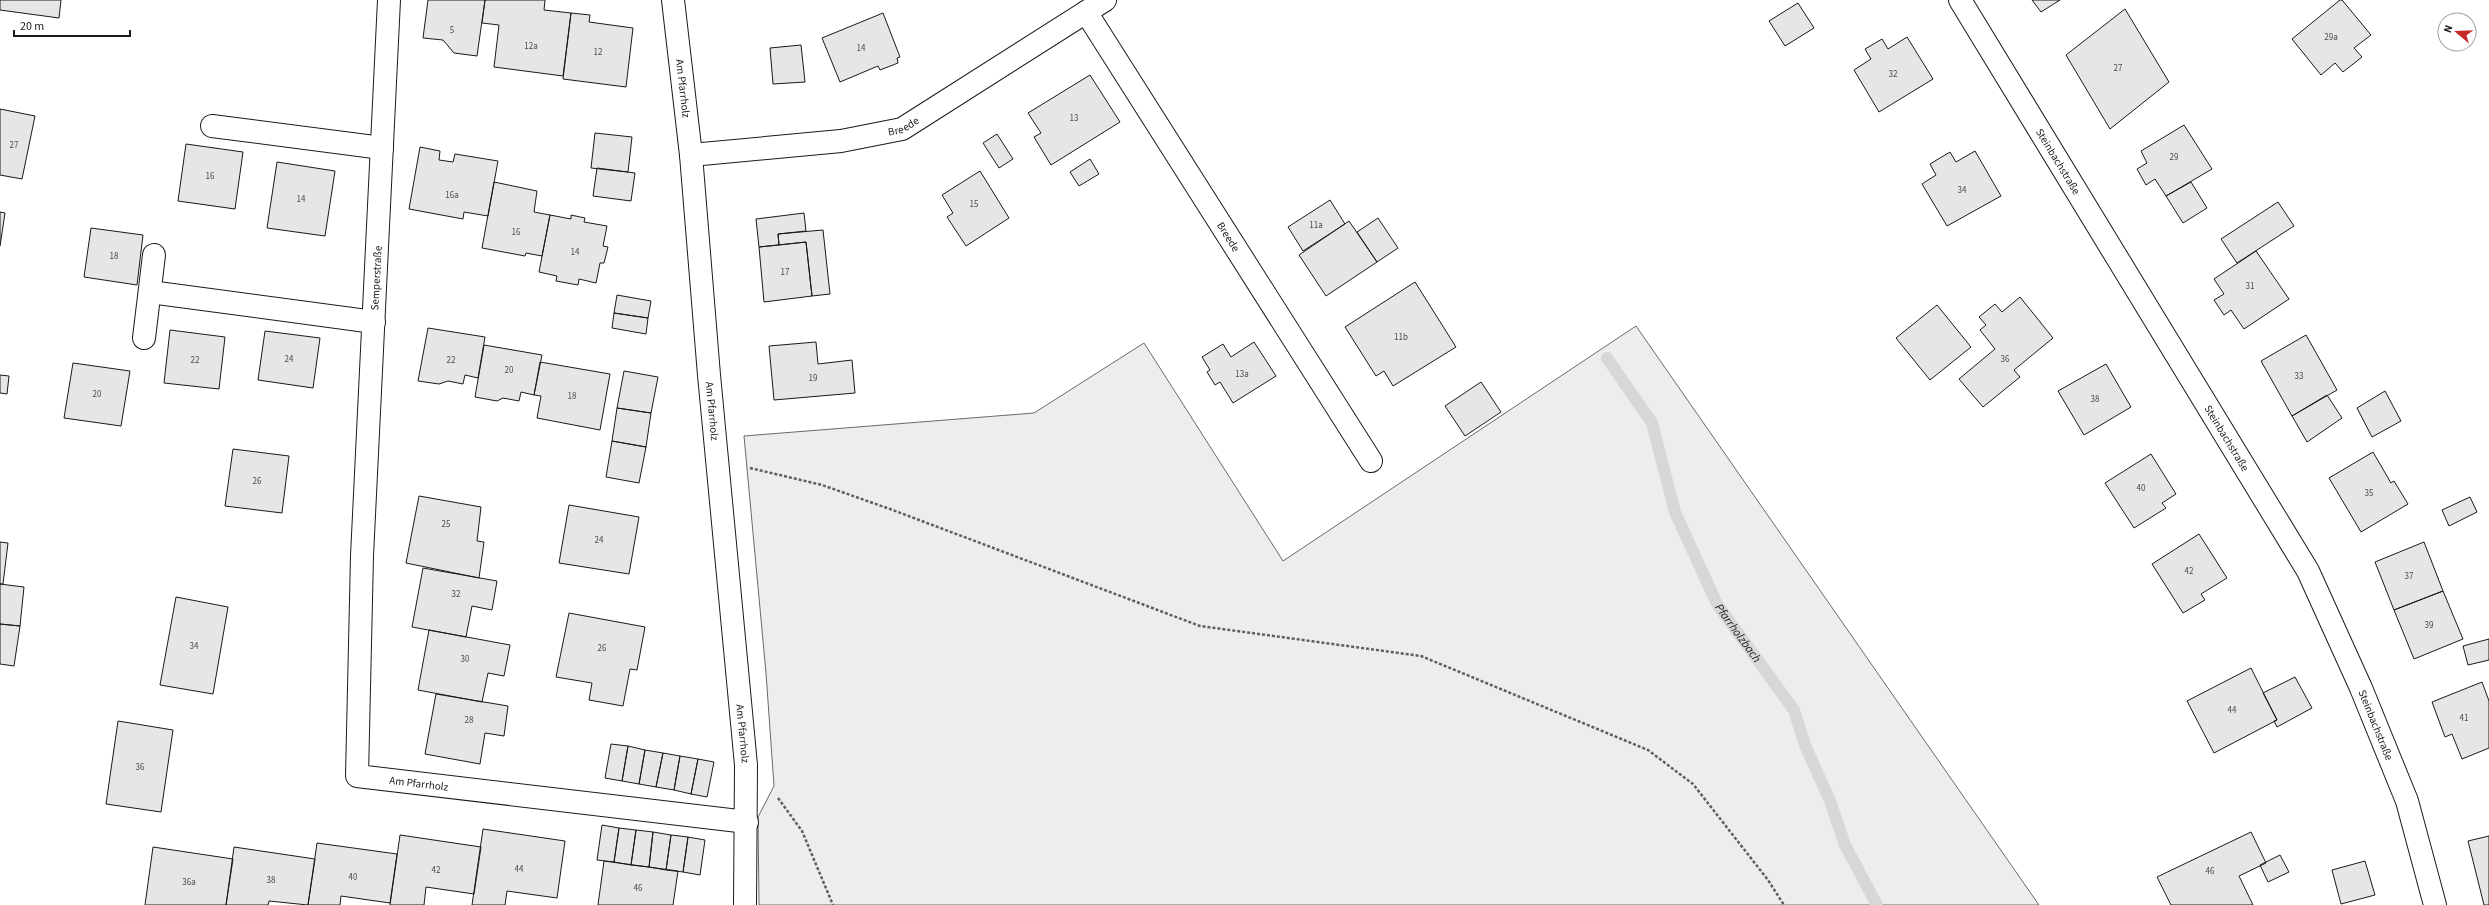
<svg xmlns="http://www.w3.org/2000/svg" width="2489" height="905" font-family="'Source Sans 3',sans-serif">
<style>
.built{fill:#ededed;stroke:#6a6a6a}
.lines{fill:none;stroke-linecap:round;stroke-linejoin:round}
.stream{stroke:#d7d7d7;stroke-width:12}
.building{fill:#e6e6e6;stroke:#1a1a1a}
.minor-casing{stroke:#1a1a1a;stroke-width:24}
.path{stroke:#5f5f5f;stroke-width:2.5;stroke-dasharray:3 2;stroke-linecap:butt}
.minor{stroke:#fff;stroke-width:22}
.labels{text-anchor:middle;stroke-width:3;stroke-linejoin:round;paint-order:stroke}
.number-label{font-size:9px;fill:#4d4d4d}
.street-label{font-size:11px;fill:#1a1a1a;stroke:#fff}
.water-label{font-size:12px;font-style:italic;fill:#1a1a1a;stroke:#fff}
</style>
<rect width="100%" height="100%" fill="#fff"/>
<path class="built" d="M1636 326 2039 905H759L758 817 774 786 766 673 744 436 1034 413 1144 343 1283 561Z"/>
<g class="lines">
<path class="stream" id="s1" d="M1607 358 1652 423 1675 512 1717 604 1794 710 1805 745 1830 801 1845 845 1877 905"/>
</g>
<path class="building" d="M0 0H61L59 18 0 10Z
M428 0H485L477 56 454 53 443 40 423 38Z
M485 0H545L544 10 571 13 563 76 494 67 499 25 482 23Z
M2032 0H2060L2041 12Z
M2340 0H2342L2371 35 2354 48 2362 57 2343 72 2335 63 2321 75 2292 39Z
M1798 3 1814 28 1785 46 1769 21Z
M2125 9 2169 82 2110 129 2066 55Z
M571 13 590 15 589 22 633 28 626 87 563 79Z
M883 13 900 57 897 58 898 63 880 70 878 66 840 82 822 38Z
M1907 37 1933 79 1879 112 1854 70 1871 59 1865 49 1882 39 1888 49Z
M801 45 805 82 773 84 770 48Z
M1090 75 1120 122 1051 165 1034 137 1041 133 1028 113Z
M0 109 35 116 22 179 0 175Z
M2184 125 2212 169 2166 196 2155 179 2146 185 2137 169 2147 163 2141 151Z
M595 133 632 137 628 172 591 168Z
M997 134 1013 159 999 168 983 143Z
M186 144 243 152 235 209 178 201Z
M420 147 440 151 439 160 453 162 455 154 498 161 488 216 464 212 463 219 409 209Z
M1975 151 2001 196 1947 226 1922 184 1936 175 1930 164 1950 152 1956 162Z
M1090 159 1099 174 1079 186 1070 172Z
M277 162 335 171 325 236 267 228Z
M597 168 635 173 631 201 593 196Z
M980 171 1009 218 966 246 947 217 953 213 942 195Z
M494 182 537 191 534 212 550 215 542 256 526 253 525 256 482 248Z
M2191 182 2207 208 2183 223 2166 196Z
M1330 200 1345 224 1303 251 1288 227Z
M2278 202 2294 226 2237 263 2221 239Z
M0 212 5 213 0 246Z
M804 213 806 231 778 234 779 245 759 247 756 219Z
M550 215 571 219V215L585 218 584 222 607 226 603 246 608 247 604 263H600L596 283 579 279 578 285 556 281 557 276 539 272Z
M1378 218 1398 248 1377 262 1357 232Z
M1349 221 1377 262 1326 296 1299 255Z
M91 228 143 235 137 285 84 277Z
M823 230 830 294 812 296 806 242 779 245 778 234Z
M806 242 812 296 764 302 759 247Z
M2256 251 2289 299 2244 329 2231 310 2224 315 2214 300 2224 294 2214 279Z
M1415 282 1456 347 1393 386 1384 371 1376 376 1345 327Z
M617 295 651 301 648 318 614 313Z
M2020 297 2053 338 2014 370 2020 377 1983 407 1959 379 1995 349 1980 330 1986 325 1979 317 1995 304 2002 312Z
M1937 305 1971 347 1930 380 1896 338Z
M614 313 648 318 646 334 612 328Z
M428 328 485 337 478 378 465 375 463 384 448 381 439 384 418 381Z
M170 330 225 337 219 389 164 383Z
M265 331 320 338 313 388 258 380Z
M2306 335 2337 390 2292 416 2261 361Z
M816 342 818 364 852 360 855 393 774 400 769 346Z
M1254 342 1276 376 1233 403 1220 382 1215 385 1207 372 1210 370 1202 357 1223 344 1231 357Z
M484 345 542 355 534 395 521 392 519 401 503 398 497 401 475 397Z
M540 362 610 374 600 430 537 418 541 396 534 395Z
M73 363 130 371 121 426 64 418Z
M2106 364 2131 407 2084 435 2058 391Z
M624 371 658 377 651 413 617 408Z
M0 375 9 376 7 394 0 393Z
M1481 382 1501 412 1465 436 1445 406Z
M2385 391 2401 421 2372 437 2357 408Z
M2327 395 2342 418 2307 442 2292 416Z
M617 408 651 413 646 447 612 441Z
M612 441 646 447 639 483 606 477Z
M233 449 289 456 282 513 225 506Z
M2373 452 2391 483 2394 481 2408 504 2361 532 2329 478Z
M2151 454 2176 494 2162 503 2166 508 2134 528 2105 483Z
M419 496 481 507 477 541 484 542 479 578 406 563Z
M2470 497 2477 512 2449 526 2442 510Z
M569 505 639 517 629 574 559 563Z
M2199 534 2227 578 2201 594 2205 600 2183 613 2152 564Z
M0 542 8 543 3 584H0Z
M2424 542 2443 591 2394 610 2375 562Z
M423 568 497 581 492 610 472 606 466 637 412 627Z
M0 584 24 587 20 626 0 624Z
M2443 591 2463 639 2414 659 2394 610Z
M176 597 228 607 213 694 160 685Z
M569 613 645 627 637 670 630 669 623 706 589 700 592 683 556 677Z
M0 624 20 626 14 666 0 664Z
M429 630 510 645 504 676 488 673 482 702 418 690Z
M2489 639V660L2468 665 2463 646Z
M2251 668 2277 720 2214 753 2187 701Z
M2295 677 2312 708 2277 727 2274 721 2277 720 2263 693Z
M2482 682 2489 701V748L2462 759 2452 734 2445 737 2432 702Z
M436 694 508 706 504 736 485 733 480 764 425 754Z
M118 721 173 730 161 812 106 804Z
M611 744 628 746 622 781 605 778Z
M628 746 645 750 639 784 622 781Z
M645 750 663 753 656 787 639 784Z
M663 753 680 756 674 790 656 787Z
M680 756 698 759 691 794 674 790Z
M698 759 714 762 707 797 691 794Z
M602 825 619 828 614 862 597 860Z
M619 828 636 830 631 865 614 862Z
M483 829 565 841 557 898 507 891 505 905H472Z
M636 830 653 832 649 867 631 865Z
M653 832 671 835 666 870 649 867Z
M2251 832 2266 863 2239 876 2253 905H2171L2157 877Z
M400 835 481 847 474 894 426 887 424 905H390Z
M671 835 688 837 683 872 666 870Z
M2489 836V905H2484L2468 841Z
M688 837 705 840 700 875 683 872Z
M317 843 397 854 390 903 341 896 340 905H308Z
M153 847 233 859 226 905H145Z
M234 847 315 859 308 905 269 901 268 905H226Z
M2280 855 2289 872 2268 882 2260 865Z
M604 861 678 871 673 905H598Z
M2365 861 2375 895 2341 904 2332 870Z"/>
<g class="lines">
<g class="minor-casing">
<g id="minor">
<path id="s2" d="M389 0 362 556 357 776 747 822"/>
<path id="s3" d="M673 0 691 155 709 375 746 765 745 905"/>
<path id="s4" d="M1960 0 2308 571 2361 688 2407 801 2435 905"/>
<path id="s5" d="M1086 12 1371 461"/>
<path d="M212 126 382 148"/>
<path id="s6" d="M691 155 841 141 902 129 1105 0"/>
<path d="M150 292 374 322"/>
<path d="M144 338 154 255"/>
</g>
</g>
<path class="path" d="M750 468 822 485 890 509 1200 626 1421 656 1648 750 1693 784 1768 880 1784 905
M778 798 802 831 833 905"/>
<use href="#minor" class="minor"/>
</g>
<g class="labels">
<g class="number-label">
<text x="452" y="33">5</text>
<text x="2331" y="40">29a</text>
<text x="531" y="49">12a</text>
<text x="861" y="51">14</text>
<text x="598" y="55">12</text>
<text x="2118" y="71">27</text>
<text x="1893" y="77">32</text>
<text x="1074" y="121">13</text>
<text x="14" y="148">27</text>
<text x="2174" y="160">29</text>
<text x="210" y="179">16</text>
<text x="1962" y="193">34</text>
<text x="452" y="198">16a</text>
<text x="301" y="202">14</text>
<text x="974" y="207">15</text>
<text x="1316" y="228">11a</text>
<text x="516" y="235">16</text>
<text x="575" y="255">14</text>
<text x="114" y="259">18</text>
<text x="785" y="275">17</text>
<text x="2250" y="289">31</text>
<text x="1401" y="340">11b</text>
<text x="289" y="362">24</text>
<text x="2005" y="362">36</text>
<text x="195" y="363">22</text>
<text x="451" y="363">22</text>
<text x="509" y="373">20</text>
<text x="1242" y="377">13a</text>
<text x="2299" y="379">33</text>
<text x="813" y="381">19</text>
<text x="97" y="397">20</text>
<text x="572" y="399">18</text>
<text x="2095" y="402">38</text>
<text x="257" y="484">26</text>
<text x="2141" y="491">40</text>
<text x="2369" y="496">35</text>
<text x="446" y="527">25</text>
<text x="599" y="543">24</text>
<text x="2189" y="574">42</text>
<text x="2409" y="579">37</text>
<text x="456" y="597">32</text>
<text x="2429" y="628">39</text>
<text x="194" y="649">34</text>
<text x="602" y="651">26</text>
<text x="465" y="662">30</text>
<text x="2232" y="713">44</text>
<text x="2464" y="721">41</text>
<text x="469" y="723">28</text>
<text x="140" y="770">36</text>
<text x="519" y="872">44</text>
<text x="436" y="873">42</text>
<text x="2210" y="874">46</text>
<text x="353" y="880">40</text>
<text x="271" y="883">38</text>
<text x="189" y="885">36a</text>
<text x="638" y="891">46</text>
</g>
<g class="street-label">
<text dy="4" stroke="none"><textPath href="#s3" startOffset="89">Am Pfarrholz</textPath></text>
<text dy="4" stroke="none"><textPath href="#s6" startOffset="215">Breede</textPath></text>
<text dy="4" stroke="none"><textPath href="#s4" startOffset="189">Steinbachstraße</textPath></text>
<text dy="4" stroke="none"><textPath href="#s5" startOffset="266">Breede</textPath></text>
<text transform="translate(376 278) rotate(-87)" y="4">Semperstraße</text>
<text dy="4" stroke="none"><textPath href="#s3" startOffset="413">Am Pfarrholz</textPath></text>
<text dy="4" stroke="none"><textPath href="#s4" startOffset="513">Steinbachstraße</textPath></text>
<text dy="4" stroke="none"><textPath href="#s4" startOffset="837">Steinbachstraße</textPath></text>
<text dy="4" stroke="none"><textPath href="#s3" startOffset="737">Am Pfarrholz</textPath></text>
<text dy="4" stroke="none"><textPath href="#s2" startOffset="839">Am Pfarrholz</textPath></text>
</g>
<g class="water-label">
<text dy="4" stroke="none"><textPath href="#s1" startOffset="308">Pfarrholzbach</textPath></text>
</g>
</g>
<g transform="translate(2457 32) rotate(289)"><circle r="19" fill="#ffffff" stroke="#a3a3a3"/>
<path d="M0-3L7 15L0 10L-7 15Z" fill="#c62828"/>
<text y="-6" font-size="11" font-weight="bold" text-anchor="middle" fill="#1a1a1a">N</text>
</g>
<path d="M14 30v6h116v-6" fill="none" stroke="#1a1a1a" stroke-width="2"/>
<text x="20" y="30" font-size="12" fill="#1a1a1a" stroke="#ffffff" stroke-width="3" paint-order="stroke">20 m</text>
</svg>
